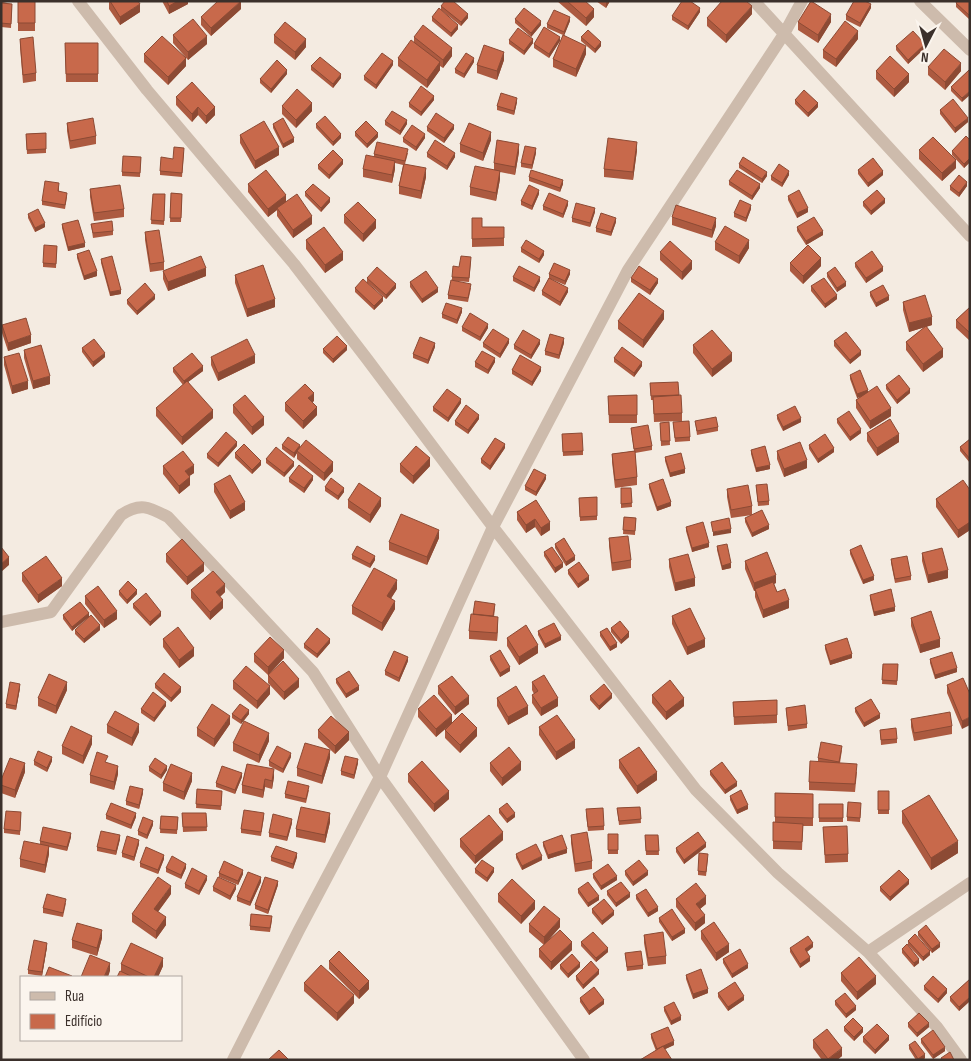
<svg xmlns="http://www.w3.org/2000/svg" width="971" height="1061" font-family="'Sofia Sans Condensed',sans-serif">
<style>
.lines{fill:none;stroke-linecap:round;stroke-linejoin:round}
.minor{stroke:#cdbbac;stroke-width:12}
.wall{fill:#ac5a40}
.shaded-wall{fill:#8c4a34}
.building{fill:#c8694b;stroke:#8c4a34}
</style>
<rect width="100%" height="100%" fill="#f4ebe1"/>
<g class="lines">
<path class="minor" d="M78 1 147 90 294 264 367 359 493 527 696 790 778 873 868 952 937 1027 961 1060
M754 1 970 236
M920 1 970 50
M1 622 51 612 121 515C140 502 149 507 168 517L313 672 380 777 584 1060
M868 952 970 883
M233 1060 299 930 380 777 493 527 628 270 784 34 802 1"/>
</g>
<path class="wall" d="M1 1H12L3 3 12 4 11 28 1 27Z
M18 1H35V31H18Z
M109 1 140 12 120 25 109 9Z
M162 1H188V4L169 14Z
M557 1H585L594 17 586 26Z
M596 1H610L606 8Z
M970 1V20L956 7V3Z
M441 6 468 18 461 26 441 10Z
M871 8 860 27 846 20V15Z
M241 9 211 36 201 25V17Z
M700 12 688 30 672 20V16Z
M752 14 726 43 707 26V18Z
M432 17 458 29 451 37 432 21Z
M515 19 541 25 531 37 515 23Z
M570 21 564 35 586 54 576 77 553 67V59L563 35 547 28V24Z
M798 22H831L818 43 798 30Z
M173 35 207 44 188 60 173 43Z
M274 35 306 47 295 60 274 43Z
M414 37 452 56 443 68 440 66V70L427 88 398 66V58L414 42Z
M581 37 601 46 595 53 581 41Z
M20 39 36 73V81L23 83 20 47Z
M858 39 836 67 823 58V50Z
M509 40 533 43 524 55 509 44Z
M560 41 549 58 534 48V44Z
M65 43H98V82H66Z
M896 46 925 48 908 64 896 50Z
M144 54 186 66 168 85 144 62Z
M504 60 497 80 477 73V65Z
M474 62 464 78 455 73V69Z
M393 65 376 89 364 80V76Z
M311 66 341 78 333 88 311 70Z
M928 67 961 71 945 90 928 75Z
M969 70 962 102 951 91V87Z
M876 71 909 82 894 97 876 79Z
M287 74 271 93 260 83V79Z
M176 97 215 115 206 124 198 115 192 122 176 105Z
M434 100 421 116 409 107V103Z
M795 100 818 107 808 117 795 104Z
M517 102 514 115 497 110V106Z
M282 106 312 111 296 128 282 114Z
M940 110 968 122 955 133 940 114Z
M385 121 407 124 400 135 385 125Z
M67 123 96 136V144L70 149 67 131Z
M273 124 294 142 283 148 273 128Z
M316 124 341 138 333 146 316 128Z
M427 127 454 129 444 143 427 131Z
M355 132 378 137 367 148 355 136Z
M46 133V153L27 154 26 134Z
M240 135 279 155 255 169 240 143Z
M403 138H425L416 151 403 142Z
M491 140 483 161 460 152V144Z
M970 140V162L964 168 952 155V151Z
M637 150 633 180 604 177V169Z
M919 150 956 168 942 181 919 159Z
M184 152 182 177 160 175V171L173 159Z
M519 152 515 175 500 172V179L496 201 470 195V187L494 170V163Z
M408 153 405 164 426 177 421 199 399 194V186L403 165 395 163V169L392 183 363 177V169L374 157V154Z
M427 153 455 157 447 170 427 157Z
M536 153 532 169 521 167V163Z
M141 157 140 177 122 176V172Z
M343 164 329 179 318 169V165Z
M739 164 767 176 762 183 739 168Z
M858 170 883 175 868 187 858 174Z
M789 175 782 187 771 180V176Z
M529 177 563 184 560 192 529 181Z
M729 181 760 188 752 200 729 185Z
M248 184 286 202 312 224 293 238 277 216V210L268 217 248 192Z
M950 186H967L959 197 950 190Z
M59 187V191L67 197 65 209 42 205V201Z
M90 189 124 209V217L94 221 90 197Z
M305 192 330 202 321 212 305 196Z
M171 193 182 194 181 222H170Z
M153 194H165L164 225 151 224Z
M539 194 532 210 521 205V201Z
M788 196 808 212 797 218 788 200Z
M863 202 885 203 871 215 863 206Z
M568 205 563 218 543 210V206Z
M751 209 746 222 734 217V213Z
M595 212 590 227 572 222V218Z
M28 214 45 227 35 232 28 218Z
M344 215 376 228 363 242 344 223Z
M672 217 716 226 712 238 672 225Z
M472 218 482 227H504V246L472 247Z
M616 222 611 236 596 232V228Z
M62 224 85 247 68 251 62 228Z
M91 224 113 231V235L93 238Z
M797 227 823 235 806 245 797 231Z
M145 232 164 262V270L150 272 145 240Z
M306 240 343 260 325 273 306 249Z
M715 242 749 248 739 264 715 250Z
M57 246 56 268 43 267V263Z
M521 248 544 255 539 263 521 252Z
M660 252 692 269 682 280 660 260Z
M77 254 97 276 84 280 77 258Z
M101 259 121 294 110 296 101 263Z
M471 261 469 282 456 281 471 288 468 302 448 299V295L452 281V277L459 267Z
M790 263 821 266 803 284 790 271Z
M855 263 883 271 866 283 855 267Z
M163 271 206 276 168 291 163 279Z
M827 273 846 286 837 292 827 277Z
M549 274H570L565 285 551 279 568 292 560 306 542 295V291L549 278Z
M235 275 275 307 247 317 235 283Z
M513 277 540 281 534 292 513 281Z
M367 278 396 288 386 299 368 283 383 301 374 310 355 292V288L367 282Z
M631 278 658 283 650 295 631 282Z
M410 282 438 292 422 303 410 287Z
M811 286 837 299 825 308 811 291Z
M870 292 889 300 876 307 870 296Z
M155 299 137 315 127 304V300Z
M903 302 932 325 926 327 943 357 923 372 906 350V342L925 327 909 332 903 310Z
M970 307V341L956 328V320Z
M462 312 457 324 442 318V314Z
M664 319 643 348 618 329V321Z
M2 325 31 343 8 351 2 333Z
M462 327 488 328 480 341 462 331Z
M834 341 861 355 850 364 834 346Z
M483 343H509L500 358 483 347Z
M564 343 559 359 545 355V351Z
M540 344 531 359 514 349V345Z
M693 345 732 361 712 377 693 353Z
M435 347 428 364 413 358V354Z
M82 348 105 357 93 367 82 352Z
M323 349 347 350 333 363 323 353Z
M24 350 50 384 33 389 24 358Z
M4 357 28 389 12 394 4 365Z
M211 357 255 363 218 381 211 365Z
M614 358 642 366 634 377 614 362Z
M475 362H495L488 374 475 367Z
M173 368 203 371 188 382 213 418 182 445 156 416V408L183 385 173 372Z
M512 370 541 371 532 386 512 374Z
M850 375 868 392 891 416 870 429 856 408V400L860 397 857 398 850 379Z
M650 383 679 395 682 413V421L654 422 653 400H651Z
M886 385 910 393 897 404 886 389Z
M637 395V423H609L608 396Z
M314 401 312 402 317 415 303 429 285 411V403Z
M461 403 448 422 433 411V407Z
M233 405 264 425 252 435 233 413Z
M777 415 801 422 783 431 777 419Z
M479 419 468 434 455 425V421Z
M837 419 861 433 850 441 837 423Z
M695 421 718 427V431L697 435Z
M669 422 670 445 661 446 660 423Z
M673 422 690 437V441L675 442Z
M631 428 652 446V450L635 453 637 477V485L615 488 612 462V454L634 451Z
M867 433 899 442 877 456 867 441Z
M562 434 583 451V455L563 456Z
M970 439V463L960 451V447Z
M282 445 300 447 333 471 324 481 297 459V453L294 458 282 449Z
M809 445 834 452 818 463 809 449Z
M237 446 218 467 207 458V454Z
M505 448 490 470 481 463V459Z
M751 450 770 469 756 472 751 454Z
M777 451 807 468 784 477 777 459Z
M235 453 261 465 252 474 235 458Z
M665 457 685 473 670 477 665 461Z
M266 459 294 466 284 477 266 463Z
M400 464 430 466 413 484 400 472Z
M163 466 194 473 189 476 190 485 179 494 163 474Z
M289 478 313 480 304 493 289 482Z
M546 479 536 496 525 490V486Z
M214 484 245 510 230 519 214 492Z
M649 484 671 506 657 511 649 488Z
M756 485 769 501V505L758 506Z
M325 487 344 492 338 500 325 491Z
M621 488H631L632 507 621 508Z
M727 489 752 506V515L731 518 727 497Z
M970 490V530L958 538 936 507V499Z
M597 497V520L580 521 579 498Z
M348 500 381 506 370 523 348 508Z
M536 500 550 530 541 536 535 527 526 533 517 520V512Z
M624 517 636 518 635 535 623 534Z
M745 518 769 529 752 537 745 522Z
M686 527 709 547 692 552 686 531Z
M439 538 427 565 389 550V542Z
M609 538 631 560V568L612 571 609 546Z
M555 544 575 560 566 566 555 548Z
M717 546 731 568 722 570 717 550Z
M850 550 874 580 863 584 850 554Z
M544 552 563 567 555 573 544 556Z
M922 553 948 578 928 583 922 561Z
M166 554 204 571 187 585 166 562Z
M352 555 375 560 370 568 352 559Z
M669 559 695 586 675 591 669 567Z
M891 559 911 576V580L895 583 891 563Z
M745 561 776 583 774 584 777 592 789 608 763 618 755 597V590L754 591 745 569Z
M568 570 589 580 578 588 568 574Z
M22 573 62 586 38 603 22 581Z
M397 589 391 598 395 609 382 631 352 614V606Z
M191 590 225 592 220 597 223 608 210 620 191 598Z
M119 591 137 594 127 604 119 595Z
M870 595 895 611 874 616 870 599Z
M85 596 117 619 104 628 85 604Z
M133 604 161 616 150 626 133 608Z
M495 608 494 617 498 625 497 641 469 639V631L473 614Z
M89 613 72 631 63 619V615Z
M672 616 705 647 687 655 672 624Z
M911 618 940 647 920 653 911 626Z
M611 628 629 637 621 644 611 632Z
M75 630H100L84 643 75 634Z
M538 631 561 640 545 648 538 635Z
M600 632 617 647 610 651 600 636Z
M507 638 538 653 519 665 507 646Z
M163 639 194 656 179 668 163 647Z
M330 643 317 658 304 648V644Z
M825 645 852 658 830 665 825 649Z
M254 654 284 658 268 675 254 662Z
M490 656 510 671 500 677 490 660Z
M930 659 957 672 935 679 930 663Z
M408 661 399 682 385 675V671Z
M883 664H898L897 685 882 684Z
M268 675 299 687 284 700 268 683Z
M336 679 359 690 346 698 336 683Z
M233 681 270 694 257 709 233 689Z
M532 682 558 706 541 716 532 703V695L534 694 532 690Z
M155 684 181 692 171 702 155 688Z
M947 685 970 694 962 729 947 693Z
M438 686 469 704 455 715 438 694Z
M20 688 16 710 6 708V704Z
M67 690 56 714 38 706V698Z
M652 695 684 706 666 720 652 703Z
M590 696 612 698 599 710 590 700Z
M497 698 528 714 508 725 497 706Z
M777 700V723L734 725 733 702Z
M166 706 154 722 141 713V709Z
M786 708 807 724V728L788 731Z
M855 708 880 718 864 727 855 712Z
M418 709 452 723 436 737 418 717Z
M232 714H249L241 724 232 718Z
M911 719 952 726V734L914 741 911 727Z
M230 724 214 747 197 736V728Z
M107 725 139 732 132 746 107 733Z
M539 727 575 748 556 760 539 735Z
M318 730 349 740 335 754 318 738Z
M445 730 477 736 460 753 445 738Z
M880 730 897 739V743L881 745Z
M269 741 259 763 233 751V743Z
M92 744 83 764 62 754V746Z
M842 750 840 763 857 772 855 792 809 790V782L818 762V758Z
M291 757 283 773 269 766V761Z
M330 758 322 784 297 776V768Z
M619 760 657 780 637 794 619 768Z
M34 761H52L47 772 34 765Z
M108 763 118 774 114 790 90 783V775Z
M358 763 354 779 341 775V771Z
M490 763 521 770 502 786 490 771Z
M247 764 274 777 272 789 265 787 263 798 242 793V785Z
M149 767 167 770 161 779 149 771Z
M710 771 737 786 725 794 710 775Z
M25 772 15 798 1 793V780Z
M408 774 449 799 434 812 408 782Z
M242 777 235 794 216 787V783Z
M192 781 184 800 163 791V783Z
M197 789 222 791 221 810 196 808Z
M309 790 306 803 285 798V794Z
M878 791H889V814H878Z
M143 793 139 809 126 805V801Z
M775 793 813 794V826H803L802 850 773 849V822H775Z
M730 796 748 809 737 814 730 800Z
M819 804H843V822H819Z
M640 807 641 823 619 825 617 808Z
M861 807 860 822 847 821V817Z
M499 809 515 817 507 823 499 813Z
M902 811 958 853 931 870 902 823Z
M21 812 20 835 4 833V829Z
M182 813H206L207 831 183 832Z
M586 814 604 826V830L588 831Z
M106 815 136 817 131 829 106 819Z
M161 816 178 817 177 834 160 833Z
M264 817 261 836 241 833V829Z
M330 822 325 843 296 837V829Z
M292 823 287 841 269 837V833Z
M153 825 147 839 138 835V831Z
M823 827 848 854V862L825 863Z
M608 834H618V854H608Z
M571 835 592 861V869L575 872 571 843Z
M645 835H658L659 855H646Z
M71 837 67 851 49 847V854L45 873 20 867V859L40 844V841Z
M120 839 116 855 97 851V847Z
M460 839 503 840 475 864 460 847Z
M543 842 567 853 548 859 543 846Z
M139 844 134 861 122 857V853Z
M706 847 684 864 676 852V848Z
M516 854 542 860 522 870 516 858Z
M271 857H297L293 869 271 861Z
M708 858 706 876 698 875V871Z
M164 859 158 874 140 867V863Z
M166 868H186L181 879 166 872Z
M475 869 494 872 487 882 475 873Z
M625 871 648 875 633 886 625 875Z
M219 873 243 874 238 885 219 877Z
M593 874 617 880 601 890 593 878Z
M207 880 199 895 185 888V884Z
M261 882 250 906 237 901V897Z
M909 884 890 901 880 891V887Z
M278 885 268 914 255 909V905Z
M213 887 236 889 230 900 213 891Z
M578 889 599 900 588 907 578 893Z
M607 891 630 897 616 907 607 895Z
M171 894 158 912 166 925 156 939 132 922V914Z
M498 894 535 909 521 924 498 902Z
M636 895 658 911 648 917 636 899Z
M676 899 706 904 700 909 705 923 695 931 676 907Z
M66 903 63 917 43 913V908Z
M592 909 614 915 602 925 592 913Z
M659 918 685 933 672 941 659 922Z
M272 920 270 932 250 930V926Z
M529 924 560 927 545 944 572 950 551 970 539 957V949L544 945 529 932Z
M701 931 729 952 716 961 701 939Z
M918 932 940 947 932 953 918 936Z
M644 935 666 956V964L648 966 644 943Z
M102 938 97 956 72 948V940Z
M908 941 930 955 923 961 908 945Z
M581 942 608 952 596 962 581 946Z
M47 947 42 976 28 974V970Z
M813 947 807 952 810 961 800 968 790 952V948Z
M902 949 919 963 914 967 902 953Z
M625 953 643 965V969L627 971Z
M723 959 748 968 732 978 723 963Z
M329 961 369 989 359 999 329 969Z
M121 964 163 966 158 977H117L121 971Z
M560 965 580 967 568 978 560 969Z
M841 973 876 984 857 1000 841 981Z
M599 974 583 989 576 980V976Z
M686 975 708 993 693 999 686 979Z
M970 979V1001L959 1011 950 1001V997Z
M304 983 354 1003 337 1021 304 991Z
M924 986 947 993 938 1003 924 990Z
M718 993 744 1000 728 1011 718 997Z
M580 998 604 1004 589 1015 580 1002Z
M835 1001 856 1010 846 1018 835 1005Z
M664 1007 681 1020 671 1025 664 1011Z
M908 1023 929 1027 917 1037 908 1027Z
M844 1027 863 1032 854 1041 844 1031Z
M651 1034 674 1045 665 1049 656 1051 651 1038Z
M863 1037 889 1040 875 1054 863 1042Z
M921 1039 945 1051 933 1059 921 1043Z
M813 1040 842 1056 837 1060H822L813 1048Z
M909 1045 925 1058 923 1060H916L909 1049Z"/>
<path class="shaded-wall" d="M178 1H188V4L169 14V6Z
M241 1V9L211 36V28Z
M606 1H610L606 8Z
M140 4V12L120 25V17Z
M871 4V8L860 27V23Z
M752 6V14L726 43V35Z
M700 8V12L688 30V26Z
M594 9V17L586 26V18Z
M468 14V18L461 26V22Z
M831 14V22L818 43V35Z
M570 17V21L564 36V32Z
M541 21V25L531 37V33Z
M458 25V29L451 37V33Z
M858 31V39L836 67V59Z
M207 36V44L188 60V52Z
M560 37V41L549 58V54Z
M306 39V47L295 60V52Z
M533 39V43L524 55V51Z
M601 42V46L595 53V49Z
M925 44V48L908 64V60Z
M586 46V54L576 77V69Z
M452 48V56L443 68V60Z
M504 52V60L497 80V71Z
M186 58V66L168 85V77Z
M474 58V62L464 78V74Z
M393 61V65L376 89V85Z
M440 62V70L427 88V80Z
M961 63V71L945 90V82Z
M287 70V74L271 93V89Z
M341 74V78L333 88V84Z
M909 74V82L894 97V89Z
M970 91V95L962 102V98Z
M434 96V100L421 116V112Z
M517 98V102L514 115V111Z
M312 103V111L296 128V120Z
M818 103V107L808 117V113Z
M198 107V115L192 122V114Z
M215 107V115L206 124V116Z
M968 118V122L955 133V128Z
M407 120V124L400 135V131Z
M454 125V129L444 143V138Z
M491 132V140L483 161V153Z
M378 133V137L367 148V144Z
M341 134V138L333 146V142Z
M425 134V138L416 151V147Z
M294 138V142L283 148V144Z
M637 142V150L633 180V172Z
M519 144V152L515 175V167Z
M279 147V155L255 169V161Z
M536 148V153L532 169V165Z
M455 153V157L447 170V166Z
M970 158V162L964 168V164Z
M343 160V164L329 179V175Z
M956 160V168L942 181V173Z
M395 161V169L392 183V175Z
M426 168V177L421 199V191Z
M500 171V179L496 201V193Z
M789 171V175L782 187V183Z
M883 171V175L868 187V183Z
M767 172V176L762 183V179Z
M563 180V184L560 192V188Z
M967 182V186L959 197V193Z
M760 184V188L752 200V196Z
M539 190V194L532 210V206Z
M286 195V203L277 208V210L268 217V209Z
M330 198V202L321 212V208Z
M885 199V203L871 215V211Z
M568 201V205L563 218V214Z
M751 205V209L746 222V218Z
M595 208V212L590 227V223Z
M808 208V212L797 218V213Z
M312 216V224L293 238V230Z
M616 218V222L611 236V232Z
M716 218V226L712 238V230Z
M376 220V228L363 242V234Z
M45 223V227L35 232V228Z
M823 231V235L806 245V241Z
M749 240V248L739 264V256Z
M85 243V247L68 251V247Z
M544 251V255L539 263V259Z
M343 252V260L325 273V265Z
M821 258V266L803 284V276Z
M692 261V269L682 280V272Z
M883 267V271L866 283V278Z
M206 268V276L168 291V282Z
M570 270V274L565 285V281Z
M97 271V276L84 280V276Z
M540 277V281L534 292V288Z
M658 279V283L650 295V290Z
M846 282V286L837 292V288Z
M396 284V288L386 299V295Z
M438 288V292L422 303V299Z
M568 288V292L560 306V302Z
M121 290V294L110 296V292Z
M155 295V299L137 315V311Z
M837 295V299L825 308V304Z
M889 296V300L876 307V303Z
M383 297V301L374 310V306Z
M275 299V307L247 317V309Z
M462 308V312L457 324V320Z
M664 311V319L643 348V340Z
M932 317V325L909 332V323Z
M488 324V328L480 341V337Z
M31 335V343L8 351V343Z
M564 338V343L559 359V355Z
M509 339V343L500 358V354Z
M540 340V344L531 359V355Z
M435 343V347L428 364V360Z
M347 346V350L333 363V359Z
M943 349V357L923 372V364Z
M861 351V355L850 364V360Z
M105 353V357L93 367V362Z
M732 353V361L712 377V369Z
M255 355V363L218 381V373Z
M495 358V362L488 374V370Z
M642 362V366L634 377V373Z
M203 366V371L184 385V381Z
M541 367V371L532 386V382Z
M50 376V384L33 389V381Z
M28 381V389L12 394V386Z
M910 389V393L897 404V400Z
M868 390V394L857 398V394Z
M314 393V401L308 406V398Z
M461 399V403L448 422V418Z
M317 407V415L303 429V421Z
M891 408V416L870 429V421Z
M213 410V418L182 445V437Z
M479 415V419L468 434V430Z
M264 417V425L252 435V427Z
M801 418V422L783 431V427Z
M861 429V433L850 441V437Z
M899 434V442L877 456V448Z
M237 442V446L218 467V463Z
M505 444V448L490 470V466Z
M300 445V449L297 451V453L294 458V453Z
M834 448V452L818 463V459Z
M430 458V466L413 484V476Z
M807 460V468L784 477V469Z
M261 461V465L252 474V470Z
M294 462V466L284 477V473Z
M333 462V471L324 481V473Z
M194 465V473L185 479V471Z
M770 465V469L756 472V468Z
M685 469V473L670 477V473Z
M546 475V479L536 496V492Z
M313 476V480L304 493V488Z
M190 477V485L179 494V486Z
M344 488V492L338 500V496Z
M381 498V506L370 523V515Z
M245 502V510L230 519V511Z
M671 502V506L657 511V507Z
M535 519V527L526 533V525Z
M550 522V530L541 536V528Z
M970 522V530L958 538V530Z
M769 525V529L752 537V533Z
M731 529V533L713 536V532Z
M439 530V538L427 565V557Z
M709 543V547L692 552V548Z
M375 556V560L370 568V564Z
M575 556V560L566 566V562Z
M9 557V565L1 572V564Z
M204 563V571L187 585V577Z
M563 563V567L555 573V568Z
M731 563V568L722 570V566Z
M948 570V578L928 583V575Z
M776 575V583L754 591V583Z
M589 576V580L578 588V584Z
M874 576V580L863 584V580Z
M62 578V586L38 603V595Z
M695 578V586L675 591V583Z
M397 580V589L387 605V596Z
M225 584V592L216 600V592Z
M137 590V594L127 604V600Z
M223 600V608L210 620V612Z
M789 600V608L763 618V610Z
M395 601V609L382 631V623Z
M895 607V611L874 616V612Z
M117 611V619L104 628V620Z
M161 612V616L150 626V622Z
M89 613V617L72 631V627Z
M498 617V625L497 641V633Z
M100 625V630L84 643V639Z
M629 632V637L621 644V640Z
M561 636V640L545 648V644Z
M330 639V643L317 658V654Z
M705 639V647L687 655V647Z
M940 639V647L920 653V645Z
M617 643V647L610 651V647Z
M538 645V653L519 665V657Z
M194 648V656L179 668V660Z
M284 650V658L268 675V667Z
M852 654V658L830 665V661Z
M408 657V661L399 682V678Z
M510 667V671L500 677V673Z
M957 668V672L935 679V675Z
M299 679V687L284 700V692Z
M67 682V690L56 714V706Z
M20 684V688L16 710V706Z
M270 686V694L257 709V701Z
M359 686V690L346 698V694Z
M181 687V692L171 702V698Z
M612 694V698L599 710V706Z
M469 696V704L455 715V707Z
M558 698V706L541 716V708Z
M684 698V706L666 720V712Z
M166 702V706L154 722V718Z
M528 706V714L508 725V717Z
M249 710V714L241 724V720Z
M880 714V718L864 727V723Z
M452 715V723L436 737V729Z
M230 716V724L214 747V739Z
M970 717V725L962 729V721Z
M139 724V732L132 746V738Z
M477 728V736L460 753V745Z
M349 732V740L335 754V746Z
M269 733V741L259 763V755Z
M92 736V744L83 764V756Z
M575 740V748L556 760V752Z
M330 750V758L322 784V776Z
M291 753V757L283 773V769Z
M52 757V761L47 772V768Z
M358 759V763L354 779V775Z
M521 762V770L502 786V778Z
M25 763V772L15 798V790Z
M118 766V774L114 790V782Z
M167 766V770L161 779V775Z
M274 769V777L272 789V781Z
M657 772V780L637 794V786Z
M192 773V781L184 800V792Z
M242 773V777L235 794V790Z
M265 779V787L263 798V790Z
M737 782V786L725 794V790Z
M143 789V793L139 809V805Z
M449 791V799L434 812V804Z
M748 805V809L737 814V810Z
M136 813V817L131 829V825Z
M330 813V822L325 843V835Z
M515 813V817L507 823V819Z
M292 819V823L287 841V837Z
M153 821V825L147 839V835Z
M503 832V840L475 864V856Z
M71 833V837L67 851V847Z
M120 835V839L116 855V851Z
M139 840V844L134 861V857Z
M958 841V853L931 870V858Z
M706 843V847L684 864V860Z
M49 846V854L45 873V865Z
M567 849V853L548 859V855Z
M297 853V857L293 869V864Z
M164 855V859L158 874V870Z
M542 856V860L522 870V866Z
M186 864V868L181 879V875Z
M494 868V872L487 882V878Z
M243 870V874L238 885V881Z
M648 871V875L633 886V882Z
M207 876V880L199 895V891Z
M617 876V880L601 890V886Z
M261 877V882L250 906V902Z
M909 880V884L890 901V897Z
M278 881V885L268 914V910Z
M236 885V889L230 900V896Z
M171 886V894L154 917V909Z
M630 893V897L616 907V903Z
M599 896V900L588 907V903Z
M706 896V904L696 912V904Z
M535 901V909L521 924V916Z
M658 907V911L648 917V913Z
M614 911V915L602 925V921Z
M705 915V923L695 931V923Z
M166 917V925L156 939V931Z
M560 919V927L544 945V937Z
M685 929V933L672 941V937Z
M102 930V938L97 956V948Z
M572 942V950L551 970V962Z
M47 943V947L42 976V972Z
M813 943V947L805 953V949Z
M940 943V947L932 953V949Z
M729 944V952L716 961V953Z
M608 948V952L596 962V958Z
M930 951V955L923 961V957Z
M810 957V961L800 968V964Z
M163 958V966L158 977H154Z
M919 959V963L914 967V963Z
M110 963V971L108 977H104Z
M580 963V967L568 978V974Z
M748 964V968L732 978V974Z
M599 970V974L583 989V985Z
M876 976V984L857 1000V992Z
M369 981V989L359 999V991Z
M708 989V993L693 999V994Z
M947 989V993L938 1003V999Z
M354 995V1003L337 1021V1013Z
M744 996V1000L728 1011V1007Z
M970 997V1001L959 1011V1007Z
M604 1000V1004L589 1015V1011Z
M856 1006V1010L846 1018V1014Z
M681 1016V1020L671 1025V1021Z
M929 1023V1027L917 1037V1033Z
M863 1028V1032L854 1041V1037Z
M889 1036V1040L875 1054V1050Z
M674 1041V1045L657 1053V1049Z
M945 1047V1051L933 1059V1055Z
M842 1048V1056L837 1060H828Z
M925 1054V1058L923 1060H918V1059Z"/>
<path class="building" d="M18 1H35V23H18Z
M110 1H138L140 4 120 17Z
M167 1H178L169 6Z
M218 1H241L211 28 201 17Z
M445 1H453L468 14 461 22 441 6Z
M567 1H585L594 9 586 18Z
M682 1H690L700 8 688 26 672 16Z
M722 1H746L752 6 726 35 707 18Z
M811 1 831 14 818 35 798 22Z
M854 1H865L871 4 860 23 846 15Z
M957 1H970V16L956 3Z
M1 3 12 4 11 24 1 23Z
M439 8 458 25 451 33 432 17Z
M524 8 541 21 531 33 515 19Z
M554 10 570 17 564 32 547 24Z
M193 19 207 36 188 52 173 35Z
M845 21 858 31 836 59 823 50Z
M285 22 306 39 295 52 274 35Z
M423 25 452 48 443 60 414 37Z
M544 27 560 37 549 54 534 44Z
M518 28 533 39 524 51 509 40Z
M588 30 601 42 595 49 581 37Z
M913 31 925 44 908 60 896 46Z
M563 35 586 46 576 69 553 59Z
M162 36 186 58 168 77 144 54Z
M33 37 36 73 23 75 20 39Z
M411 40 440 62 427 80 398 58Z
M65 43H98V74H66Z
M484 45 504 52 497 71 477 65Z
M944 49 961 63 945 82 928 67Z
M382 53 393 61 376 85 364 76Z
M466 53 474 58 464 74 455 69Z
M890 56 909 74 894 89 876 71Z
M320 57 341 74 333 84 311 66Z
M277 60 287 70 271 89 260 79Z
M969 70 970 71V91L962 98 951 87Z
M192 82 215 107 206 116 198 107 192 114 176 97Z
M421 86 434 96 421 112 409 103Z
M297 89 312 103 296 120 282 106Z
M804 90 818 103 808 113 795 100Z
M501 93 517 98 514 111 497 106Z
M953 99 968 118 955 128 940 110Z
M392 111 407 120 400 131 385 121Z
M436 113 454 125 444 138 427 127Z
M325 116 341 134 333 142 316 124Z
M93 118 96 136 70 141 67 123Z
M283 118 294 138 283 144 273 124Z
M264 121 279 147 255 161 240 135Z
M366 121 378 133 367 144 355 132Z
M469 123 491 132 483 153 460 144Z
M412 125 425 134 416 147 403 138Z
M46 133V149L27 150 26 134Z
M966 136 970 140V158L964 164 952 151Z
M933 137 956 160 942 173 919 150Z
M608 138 637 142 633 172 604 169Z
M435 140 455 153 447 166 427 153Z
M497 140 519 144 515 167 494 163Z
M377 142 408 149 405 161 374 154Z
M525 146 536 148 532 165 521 163Z
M174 147 184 148 182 173 160 171 161 157 173 159Z
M333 150 343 160 329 175 318 165Z
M366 155 395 161 392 175 363 169Z
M123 156 141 157 140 173 122 172Z
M743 157 767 172 762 179 739 164Z
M873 158 883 171 868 183 858 170Z
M404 164 426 168 421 191 399 186Z
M779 164 789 171 782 183 771 176Z
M475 166 500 171 496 193 470 187Z
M266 170 286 195 268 209 248 184Z
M531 170 563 180 560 188 529 177Z
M737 170 760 184 752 196 729 181Z
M959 175 967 182 959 193 950 186Z
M45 181 59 183 58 191 67 193 65 205 42 201Z
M313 184 330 198 321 208 305 192Z
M120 185 124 209 94 213 90 189Z
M529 185 539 190 532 206 521 201Z
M799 190 808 208 797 213 788 196Z
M877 190 885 199 871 211 863 202Z
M171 193 182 194 181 218H170Z
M549 193 568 201 563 214 543 206Z
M153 194H165L164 221 151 220Z
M297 194 312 216 293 230 277 208Z
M740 200 751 205 746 218 734 213Z
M358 202 376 220 363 234 344 215Z
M576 203 595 208 590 223 572 218Z
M676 205 716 218 712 230 672 217Z
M38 209 45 223 35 228 28 214Z
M601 213 616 218 611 232 596 228Z
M814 217 823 231 806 241 797 227Z
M472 218H482V227H504V238L472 239Z
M78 220 85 243 68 247 62 224Z
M112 221 113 231 93 233 91 224Z
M725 226 749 240 739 256 715 242Z
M324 227 343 252 325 265 306 240Z
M159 230 164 262 150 264 145 232Z
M526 240 544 251 539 259 521 248Z
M670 241 692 261 682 272 660 252Z
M44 245 57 246 56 264 43 263Z
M808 245 821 258 803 276 790 263Z
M89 250 97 271 84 276 77 254Z
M872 251 883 267 866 278 855 263Z
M112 256 121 290 110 292 101 259Z
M201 256 206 268 168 282 163 271Z
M461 256 471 257 469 278 452 277 453 266 459 267Z
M554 263 570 270 565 281 549 274Z
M263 265 275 299 247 309 235 275Z
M519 266 540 277 534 288 513 277Z
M639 266 658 279 650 290 631 278Z
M377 267 396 284 386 295 367 278Z
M835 267 846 282 837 288 827 273Z
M426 271 438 288 422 299 410 282Z
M549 278 568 288 560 302 542 291Z
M824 278 837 295 825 304 811 286Z
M363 279 383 297 374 306 355 288Z
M451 280 471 284 468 298 448 295Z
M145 283 155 295 137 311 127 300Z
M883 285 889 296 876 303 870 292Z
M639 293 664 311 643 340 618 321Z
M925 295 932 317 909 323 903 302Z
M446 303 462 308 457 320 442 314Z
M970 307V333L956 320Z
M470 313 488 324 480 337 462 327Z
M26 318 31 335 8 343 2 325Z
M926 326 943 349 923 364 906 342Z
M493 329 509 339 500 354 483 343Z
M523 330 540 340 531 355 514 345Z
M712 330 732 353 712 369 693 345Z
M846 332 861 351 850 360 834 341Z
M550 334 564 338 559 355 545 351Z
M337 336 347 346 333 359 323 349Z
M420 337 435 343 428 360 413 354Z
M94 339 105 353 93 362 82 348Z
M247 339 255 355 218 373 211 357Z
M41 345 50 376 33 381 24 350Z
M622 347 642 362 634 373 614 358Z
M482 351 495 358 488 370 475 362Z
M19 353 28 381 12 386 4 357Z
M192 353 203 366 184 381 173 368Z
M520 355 541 367 532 382 512 370Z
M860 370 868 390 857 394 850 375Z
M899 375 910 389 897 400 886 385Z
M187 381 213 410 182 437 156 408Z
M678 382 679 395 651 396 650 383Z
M305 384 314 393 308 398 317 407 303 421 285 403Z
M877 386 891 408 870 421 856 400Z
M447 389 461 399 448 418 433 407Z
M245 395 264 417 252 427 233 405Z
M637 395V415H609L608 396Z
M681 395 682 413 654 414 653 397Z
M466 405 479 415 468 430 455 421Z
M795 406 801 418 783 427 777 415Z
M849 411 861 429 850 437 837 419Z
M716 417 718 427 697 431 695 421Z
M890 419 899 434 877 448 867 433Z
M689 421 690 437 675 438 673 422Z
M669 422 670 441H661L660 423Z
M648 425 652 446 634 449 631 428Z
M226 432 237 442 218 463 207 454Z
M582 433 583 451 563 452 562 434Z
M825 434 834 448 818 459 809 445Z
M288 437 300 445 294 453 282 445Z
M495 438 505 444 490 466 481 459Z
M970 439V459L960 447Z
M306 440 333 462 324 473 297 451Z
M800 442 807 460 784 469 777 451Z
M244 444 261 461 252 470 235 453Z
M416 446 430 458 413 476 400 464Z
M765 446 770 465 756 468 751 450Z
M276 447 294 462 284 473 266 459Z
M183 451 194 465 185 471 190 477 179 486 163 466Z
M635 451 637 477 615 480 612 454Z
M681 453 685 469 670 473 665 457Z
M299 465 313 476 304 488 289 478Z
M534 469 546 475 536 492 525 486Z
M230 475 245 502 230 511 214 484Z
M331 478 344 488 338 496 325 487Z
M663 479 671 502 657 507 649 484Z
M963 480 970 490V522L958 530 936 499Z
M359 483 381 498 370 515 348 500Z
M767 484 769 501 758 502 756 485Z
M748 485 752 506 731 510 727 489Z
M621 488H631L632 503 621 504Z
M597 497V516L580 517 579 498Z
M536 500 550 522 541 528 535 519 526 525 517 512Z
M762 510 769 525 752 533 745 518Z
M401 514 439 530 427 557 389 542Z
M624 517 636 518 635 531 623 530Z
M729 518 731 529 713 532 711 522Z
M703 522 709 543 692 548 686 527Z
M628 536 631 560 612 563 609 538Z
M564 538 575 556 566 562 555 544Z
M182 539 204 563 187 577 166 554Z
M727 544 731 563 722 566 717 546Z
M861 545 874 576 863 580 850 550Z
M357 546 375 556 370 564 352 555Z
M1 547 9 557 1 564Z
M552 547 563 563 555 568 544 552Z
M942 548 948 570 928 575 922 553Z
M767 552 776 575 754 583 745 561Z
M688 554 695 578 675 583 669 559Z
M46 556 62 578 38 595 22 573Z
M907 556 911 576 895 579 891 559Z
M579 562 589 576 578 584 568 570Z
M374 568 397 580 387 596 395 601 382 623 352 606Z
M213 571 225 584 216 592 223 600 210 612 191 590Z
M128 581 137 590 127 600 119 591Z
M773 582 777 592 785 589 789 600 763 610 755 589Z
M98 586 117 611 104 620 85 596Z
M891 589 895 607 874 612 870 595Z
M146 593 161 612 150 622 133 604Z
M475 601 495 604 493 616 473 614Z
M80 602 89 613 72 627 63 615Z
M690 608 705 639 687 647 672 616Z
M931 611 940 639 920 645 911 618Z
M471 614 498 617 497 633 469 631Z
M91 615 100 625 84 639 75 630Z
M620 621 629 632 621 640 611 628Z
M554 623 561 636 545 644 538 631Z
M526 625 538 645 519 657 507 638Z
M178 627 194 648 179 660 163 639Z
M317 628 330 639 317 654 304 644Z
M607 628 617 643 610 647 600 632Z
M270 637 284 650 268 667 254 654Z
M847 638 852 654 830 661 825 645Z
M500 650 510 667 500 673 490 656Z
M394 651 408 657 399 678 385 671Z
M952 652 957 668 935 675 930 659Z
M283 661 299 679 284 692 268 675Z
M883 664H898L897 681 882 680Z
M246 666 270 686 257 701 233 681Z
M349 671 359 686 346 694 336 679Z
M164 673 181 687 171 698 155 684Z
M49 674 67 682 56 706 38 698Z
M544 675 558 698 541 708 532 695 538 691 532 682Z
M452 676 469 696 455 707 438 686Z
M963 678 970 694V717L962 721 947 685Z
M670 680 684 698 666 712 652 695Z
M10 682 20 684 16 706 6 704Z
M604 684 612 694 599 706 590 696Z
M516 686 528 706 508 717 497 698Z
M153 692 166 702 154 718 141 709Z
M434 695 452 715 436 729 418 709Z
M871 699 880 714 864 723 855 708Z
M777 700V715L734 717 733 702Z
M212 704 230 716 214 739 197 728Z
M240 704 249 710 241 720 232 714Z
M805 705 807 724 788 726 786 708Z
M115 711 139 724 132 738 107 725Z
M950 712 952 726 914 733 911 719Z
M462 713 477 728 460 745 445 730Z
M557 715 575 740 556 752 539 727Z
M331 716 349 732 335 746 318 730Z
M244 721 269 733 259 755 233 743Z
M71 726 92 736 83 756 62 746Z
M896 728 897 739 881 740 880 730Z
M821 742 842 746 839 762 818 758Z
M305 743 330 750 322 776 297 768Z
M277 746 291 753 283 769 269 761Z
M509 747 521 762 502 778 490 763Z
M639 747 657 772 637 786 619 760Z
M38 751 52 757 47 768 34 761Z
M97 752 108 756 105 762 118 766 114 782 90 775Z
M345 756 358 759 354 775 341 771Z
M10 758 25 763 15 790 1 785V780Z
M155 758 167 766 161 775 149 767Z
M422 761 449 791 434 804 408 774Z
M810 761 857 764 855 784 809 782Z
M722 762 737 782 725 790 710 771Z
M171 764 192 773 184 792 163 783Z
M247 764 274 769 272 781 265 779 263 790 242 785Z
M222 766 242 773 235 790 216 783Z
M288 781 309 786 306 799 285 794Z
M130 786 143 789 139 805 126 801Z
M197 789 222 791 221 806 196 804Z
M741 790 748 805 737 810 730 796Z
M878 791H889V810H878Z
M775 793 813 794V818L775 817Z
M929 795 958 841 931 858 902 811Z
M848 802 861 803 860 818 847 817Z
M111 803 136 813 131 825 106 815Z
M507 803 515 813 507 819 499 809Z
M819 804H843V818H819Z
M301 807 330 813 325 835 296 829Z
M640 807 641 819 619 821 617 808Z
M603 808 604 826 588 827 586 809Z
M244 810 264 813 261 832 241 829Z
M6 811 21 812 20 831 4 829Z
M182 813H206L207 827H183Z
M273 814 292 819 287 837 269 833Z
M489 815 503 832 475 856 460 839Z
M161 816 178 817 177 830 160 829Z
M143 817 153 821 147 835 138 831Z
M773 822 803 824 802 842 773 841Z
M847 826 848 854 825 855 823 827Z
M43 827 71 833 67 847 40 841Z
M101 831 120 835 116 851 97 847Z
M587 832 592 861 575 864 571 835Z
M698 832 706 843 684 860 676 848Z
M608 834H618V850H608Z
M562 835 567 849 548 855 543 842Z
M645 835H658L659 851H646Z
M127 836 139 840 134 857 122 853Z
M24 841 49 846 45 865 20 859Z
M536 844 542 856 522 866 516 854Z
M276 846 297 853 293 864 271 857Z
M146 847 164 855 158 870 140 863Z
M699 853 708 854 706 872 698 871Z
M172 856 186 864 181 875 166 868Z
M482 860 494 868 487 878 475 869Z
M639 860 648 871 633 882 625 871Z
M224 861 243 870 238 881 219 873Z
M608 864 617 876 601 886 593 874Z
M192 868 207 876 199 891 185 884Z
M899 870 909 880 890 897 880 887Z
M248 872 261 877 250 902 237 897Z
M158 877 171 886 154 909 166 917 156 931 132 914Z
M218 877 236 885 230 896 213 887Z
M265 877 278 881 268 910 255 905Z
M512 879 535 901 521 916 498 894Z
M588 882 599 896 588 903 578 889Z
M621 882 630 893 616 903 607 891Z
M696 883 706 896 696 904 705 915 695 923 676 899Z
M646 889 658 907 648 913 636 895Z
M47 894 66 899 63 913 43 908Z
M604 899 614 911 602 921 592 909Z
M544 906 560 919 544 937 529 924Z
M672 909 685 929 672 937 659 918Z
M251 914 272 916 270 928 250 926Z
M714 922 729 944 716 953 701 931Z
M77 923 102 930 97 948 72 940Z
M926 925 940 943 932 949 918 932Z
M560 930 572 942 551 962 539 949Z
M593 932 608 948 596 958 581 942Z
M663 932 666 956 648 958 644 935Z
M915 934 930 951 923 957 908 941Z
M808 936 813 943 805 949 810 957 800 964 790 948Z
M34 940 47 943 42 972 28 970Z
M131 943 163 958 154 977H149L121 964Z
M907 944 919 959 914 963 902 949Z
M740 949 748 964 732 974 723 959Z
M339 951 369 981 359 991 329 961Z
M641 951 643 965 627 967 625 953Z
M572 954 580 963 568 974 560 965Z
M90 955 110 963 104 977H81Z
M859 957 876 976 857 992 841 973Z
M591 961 599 970 583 985 576 976Z
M321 965 354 995 337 1013 304 983Z
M49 967 72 976V977H45Z
M701 969 708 989 693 994 686 975Z
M120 971 133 977H117Z
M933 976 947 989 938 999 924 986Z
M970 979V997L959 1007 950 997Z
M735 982 744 996 728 1007 718 993Z
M594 987 604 1000 589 1011 580 998Z
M845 993 856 1006 846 1014 835 1001Z
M674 1002 681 1016 671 1021 664 1007Z
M919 1013 929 1023 917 1033 908 1023Z
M853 1018 863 1028 854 1037 844 1027Z
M877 1024 889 1036 875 1050 863 1037Z
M668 1027 674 1041 657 1049 651 1034Z
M827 1029 842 1048 828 1059 813 1040Z
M933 1030 945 1047 933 1055 921 1039Z
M915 1041 925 1054 918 1059 909 1045Z
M663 1046 672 1060H640Z
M279 1050 289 1060H268Z
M950 1052 954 1060H942L941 1058Z"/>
<rect width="971" height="1061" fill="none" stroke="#3b302b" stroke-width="5"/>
<rect x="20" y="976" width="162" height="65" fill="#fbf5ee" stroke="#aea6a0"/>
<rect x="30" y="992" width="25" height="8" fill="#cdbbac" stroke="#aea6a0"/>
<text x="65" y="1001" font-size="15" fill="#3b302b">Rua</text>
<rect x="30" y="1014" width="25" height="15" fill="#c8694b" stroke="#aea6a0"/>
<text x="65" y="1026" font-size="15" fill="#3b302b">Edifício</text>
<g transform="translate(926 45) rotate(186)" stroke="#fbf5ee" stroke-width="4" paint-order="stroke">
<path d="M0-4L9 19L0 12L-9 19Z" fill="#3b302b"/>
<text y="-8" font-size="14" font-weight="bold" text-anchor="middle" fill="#3b302b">N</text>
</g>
</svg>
